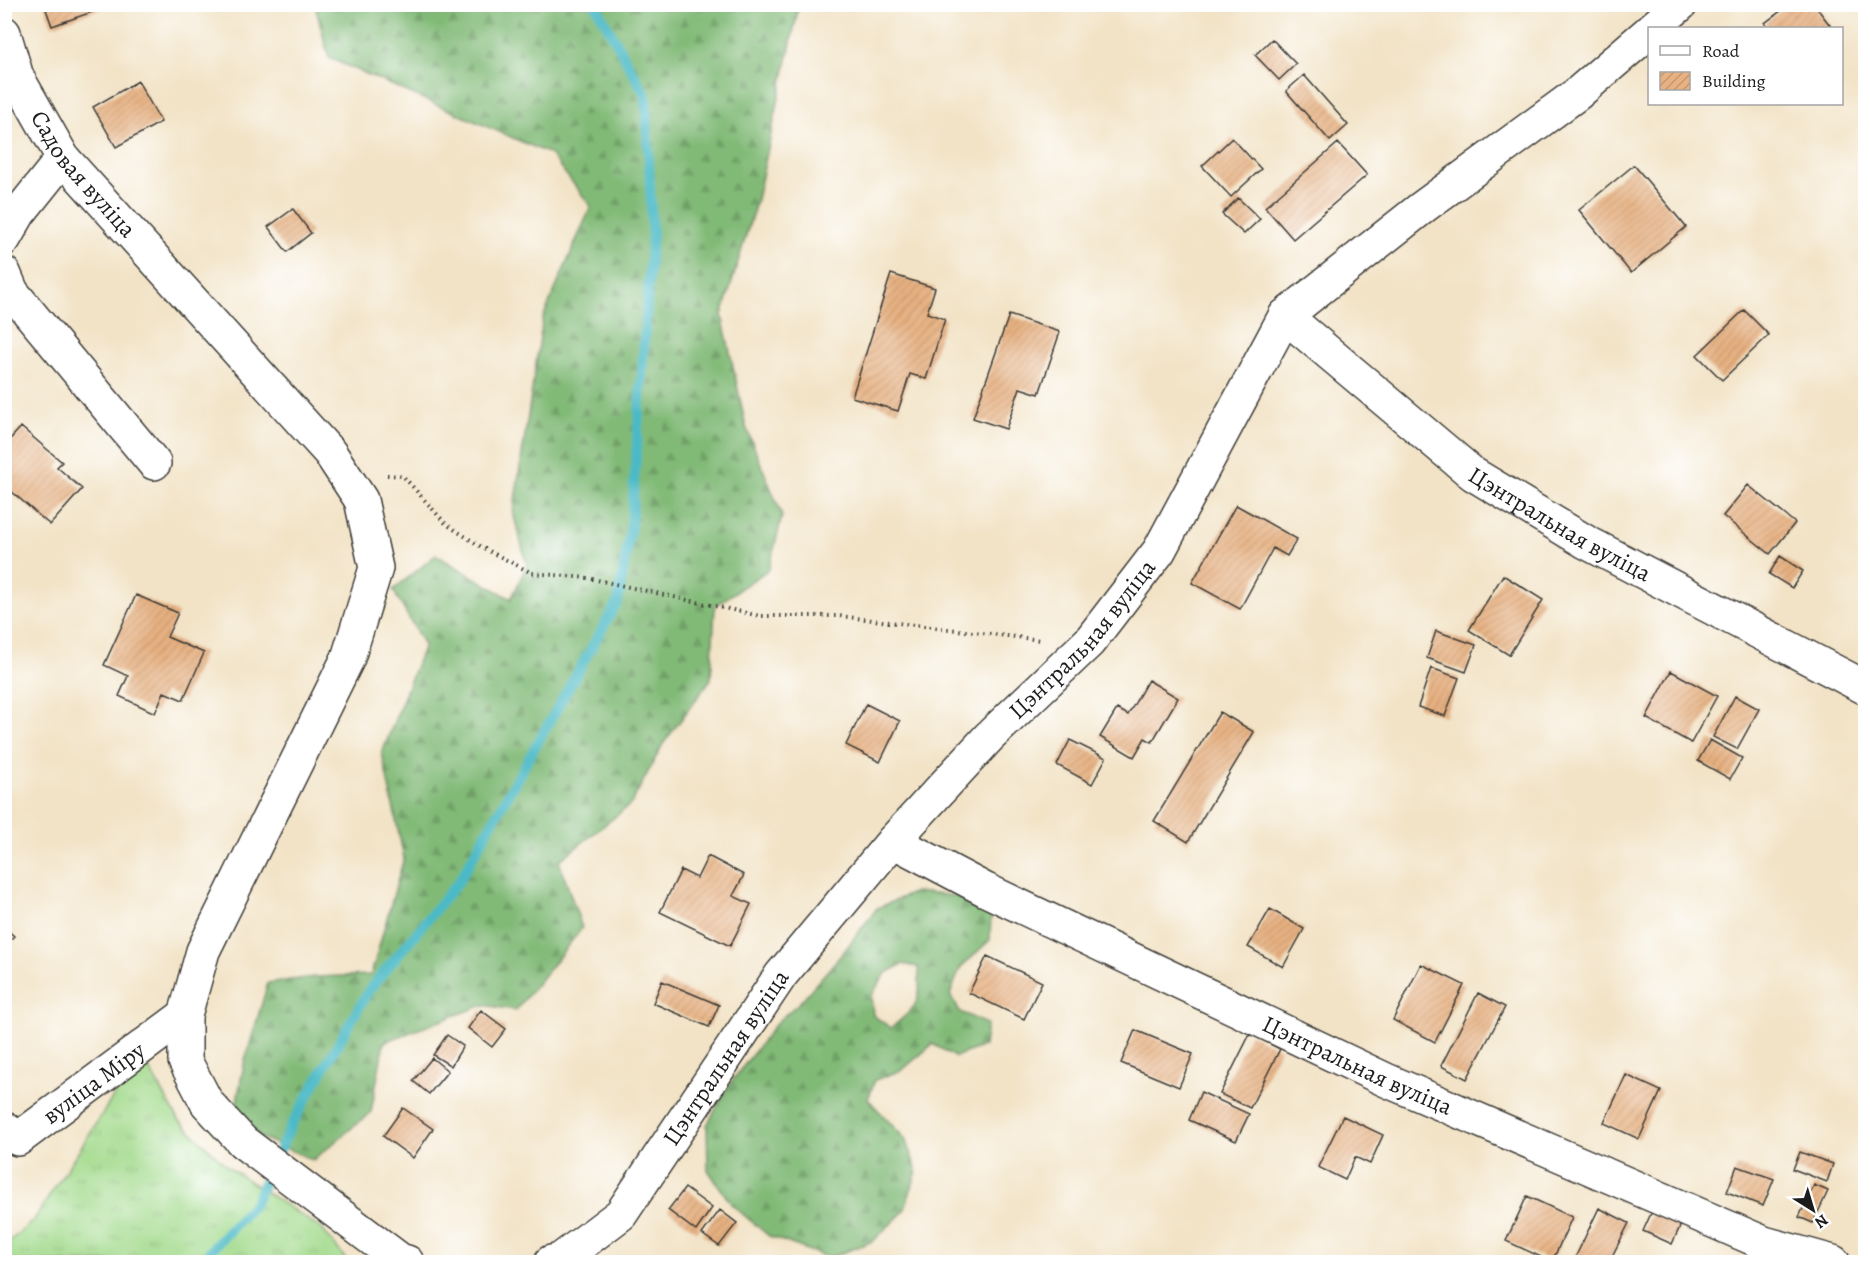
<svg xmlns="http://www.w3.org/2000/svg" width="1870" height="1267" font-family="Alegreya,serif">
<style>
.grass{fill:url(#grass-tufts);stroke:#5f7b54;stroke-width:1.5}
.forest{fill:url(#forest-firs);stroke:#4e6b4a;stroke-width:1.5;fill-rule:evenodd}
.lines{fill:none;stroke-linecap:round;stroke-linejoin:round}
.stream{stroke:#4cbac6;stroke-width:10}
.building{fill:url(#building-hatch)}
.minor-casing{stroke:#3c3a36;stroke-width:36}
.path{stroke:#3c3a36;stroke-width:4;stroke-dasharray:1.5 4.5;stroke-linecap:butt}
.minor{stroke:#fff;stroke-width:33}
.labels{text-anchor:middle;stroke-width:4.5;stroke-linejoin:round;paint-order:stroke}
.street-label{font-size:24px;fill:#1c1c1c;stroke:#fff}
</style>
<defs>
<pattern id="grass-tufts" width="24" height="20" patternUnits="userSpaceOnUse" patternTransform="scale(1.5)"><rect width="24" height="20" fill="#a2da8b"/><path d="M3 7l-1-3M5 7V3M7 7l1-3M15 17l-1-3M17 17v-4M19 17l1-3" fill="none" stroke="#8bba77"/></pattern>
<pattern id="forest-firs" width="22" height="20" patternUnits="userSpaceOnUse" patternTransform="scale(1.5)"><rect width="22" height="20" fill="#81ba77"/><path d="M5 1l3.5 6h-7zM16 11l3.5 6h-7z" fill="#6f9f66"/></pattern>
<pattern id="building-hatch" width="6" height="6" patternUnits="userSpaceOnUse" patternTransform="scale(1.5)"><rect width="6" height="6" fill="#e7b181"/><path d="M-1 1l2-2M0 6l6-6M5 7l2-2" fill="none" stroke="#c6986f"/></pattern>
</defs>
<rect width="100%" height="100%" fill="#fff"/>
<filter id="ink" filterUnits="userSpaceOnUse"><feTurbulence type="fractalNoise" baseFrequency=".0167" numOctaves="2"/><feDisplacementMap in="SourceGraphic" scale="12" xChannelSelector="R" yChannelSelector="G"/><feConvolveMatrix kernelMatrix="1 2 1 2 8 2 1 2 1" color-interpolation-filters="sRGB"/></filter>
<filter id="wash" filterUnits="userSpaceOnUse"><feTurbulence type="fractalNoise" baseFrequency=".008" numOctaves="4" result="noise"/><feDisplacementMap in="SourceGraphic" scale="24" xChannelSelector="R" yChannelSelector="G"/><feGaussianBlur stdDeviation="1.35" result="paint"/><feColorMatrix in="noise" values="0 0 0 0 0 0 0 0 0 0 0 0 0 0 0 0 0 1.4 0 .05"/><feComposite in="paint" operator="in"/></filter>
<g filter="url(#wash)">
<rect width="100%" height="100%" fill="#f2e3c6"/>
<path class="grass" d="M148 1067 179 1120 228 1167 322 1229 348 1262H5L4 1246 34 1220 124 1080Z"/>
<path class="forest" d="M315 5H799L757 199 722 315 746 427 782 516 769 569 715 606 711 679 663 744 631 804 559 861 582 928 516 1010 483 1005 384 1042 371 1112 313 1160 260 1137 235 1112 244 1064 268 983 315 977 371 975 404 858 382 753 424 645 393 590 436 555 511 599 527 565 513 513 543 318 591 206 550 154 329 58Z
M915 892 956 896 991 911 990 940 960 968 950 995 960 1012 987 1024 984 1046 955 1057 933 1044 902 1070 875 1080 868 1099 905 1139 917 1171 904 1211 873 1241 829 1258 769 1236 732 1205 708 1170 707 1125 729 1085 778 1021 800 1002 842 954 877 908ZM902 964 918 967C923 1002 917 1006 891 1028L873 1015 871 996 885 974Z"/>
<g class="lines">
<path class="stream" d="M200 1262 254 1204 292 1124 369 990 459 881 618 601 631 526 652 232 646 96 595 4"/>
</g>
<g id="blocks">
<path class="building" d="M44 4H112V5L52 26Z
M1790 4H1814L1832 28H1769L1765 23Z
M1272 39 1296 64 1279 80 1255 55Z
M1304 75 1348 125 1330 141 1286 91Z
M138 81 161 122 116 147 93 107Z
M1232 138 1261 169 1231 197 1202 166Z
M1338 143 1367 175 1293 239 1265 207Z
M1634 165 1686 227 1631 273 1579 210Z
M1238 198 1260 219 1244 234 1222 214Z
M293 209 311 233 287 252 268 227Z
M891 274 935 288 927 313 945 319 926 379 910 374 898 411 852 397Z
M1744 310 1769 335 1722 380 1697 355Z
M1009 315 1060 332 1039 394 1020 388 1006 429 973 418Z
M21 427 62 462 57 467 82 489 50 525 4 485V446Z
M1748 485 1795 523 1770 554 1723 516Z
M1236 505 1297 539 1287 556 1273 548 1240 609 1192 583Z
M1780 556 1803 571 1792 588 1769 574Z
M1503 575 1543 600 1509 655 1469 630Z
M136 595 178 613 167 637 204 653 183 700 164 692 155 713 119 696 128 676 104 665Z
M1436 631 1476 645 1466 672 1427 658Z
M1431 668 1459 678 1445 716 1418 707Z
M1671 671 1717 696 1691 743 1646 718Z
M1148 680 1178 698 1152 742 1145 738 1134 757 1100 737 1117 709 1128 715Z
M1735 696 1759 709 1737 749 1713 737Z
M866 704 900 721 880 762 846 745Z
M1220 712 1254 732 1188 842 1154 821Z
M1070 740 1106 758 1092 784 1057 765Z
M1710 740 1742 758 1730 779 1698 761Z
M708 856 744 875 733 896 751 904 730 946 660 912 681 870 697 878Z
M1270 909 1304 929 1283 967 1248 947Z
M4 927 14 936 4 946Z
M987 956 1042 982 1024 1019 969 993Z
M1421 964 1464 985 1435 1042 1393 1020Z
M662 981 719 1005 709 1027 653 1003Z
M1478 993 1505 1007 1467 1079 1441 1066Z
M481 1010 506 1029 492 1047 468 1028Z
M1135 1030 1193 1054 1179 1087 1121 1063Z
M1250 1034 1280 1049 1250 1108 1220 1094Z
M447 1035 463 1046 451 1066 433 1055Z
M432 1058 448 1071 429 1094 413 1081Z
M1626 1075 1661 1091 1639 1139 1604 1123Z
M1201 1092 1249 1114 1236 1141 1189 1120Z
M403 1108 433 1129 413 1158 383 1136Z
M1343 1116 1383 1135 1370 1164 1355 1157 1345 1180 1318 1167Z
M1800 1152 1833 1164 1827 1182 1793 1169Z
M1737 1166 1774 1179 1763 1206 1727 1192Z
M1814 1185 1828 1191 1813 1223 1799 1217Z
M685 1188 712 1208 696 1231 668 1210Z
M1527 1196 1572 1217 1552 1262 1506 1241Z
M1654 1207 1683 1220 1672 1244 1643 1231Z
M1599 1208 1629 1223 1609 1262H1580L1574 1260Z
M720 1210 737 1223 719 1246 702 1234Z"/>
</g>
</g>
<g filter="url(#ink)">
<use href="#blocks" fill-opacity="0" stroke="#3c3a36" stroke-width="1.5"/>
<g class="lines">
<g class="minor-casing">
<g id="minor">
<path d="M1653 28 1681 4"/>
<path id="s1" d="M4 33 17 77 63 158 330 453 361 500 376 568 348 658 203 951 185 1015V1061L207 1103 243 1142 400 1260 407 1262"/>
<path d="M4 239 19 213 63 158"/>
<path d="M4 273 12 292 154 463"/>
<path id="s2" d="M1285 316 1473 474 1586 542 1866 688"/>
<path id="s3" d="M893 841 986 890 1386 1080 1764 1243 1833 1262"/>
<path id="s4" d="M4 1128 18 1139 185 1015"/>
<path id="s5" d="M551 1262 560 1260 621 1214 781 975 893 841 989 737 1089 642 1159 551 1285 316 1423 207 1577 94 1650 31"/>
</g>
</g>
<path class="path" d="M387 475 403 476 446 524 483 548 532 573 588 578 760 616H839L1041 640"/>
<use href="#minor" class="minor"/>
</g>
</g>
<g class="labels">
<g class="street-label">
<text dy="8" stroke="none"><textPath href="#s1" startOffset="164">Садовая вуліца</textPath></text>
<text dy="8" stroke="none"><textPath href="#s2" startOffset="346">Цэнтральная вуліца</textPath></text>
<text dy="8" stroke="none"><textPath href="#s5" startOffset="825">Цэнтральная вуліца</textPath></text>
<text dy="8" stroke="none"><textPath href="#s5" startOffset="274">Цэнтральная вуліца</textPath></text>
<text dy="8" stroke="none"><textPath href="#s3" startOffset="516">Цэнтральная вуліца</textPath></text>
<text dy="8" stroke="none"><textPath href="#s4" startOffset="112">вуліца Міру</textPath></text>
</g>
</g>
<rect width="1870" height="1267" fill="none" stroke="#fff" stroke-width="24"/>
<rect x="1648" y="27" width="195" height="78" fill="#ffffff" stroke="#a4a4a4" stroke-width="1.5"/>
<rect x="1660" y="46" width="30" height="9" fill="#ffffff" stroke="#a4a4a4" stroke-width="1.5"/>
<text x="1702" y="57" font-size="18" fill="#1c1c1c">Road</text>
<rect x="1660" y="72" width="30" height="18" fill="url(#building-hatch)" stroke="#a4a4a4" stroke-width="1.5"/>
<text x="1702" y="87" font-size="18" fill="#1c1c1c">Building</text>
<g transform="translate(1813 1210) rotate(143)" stroke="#ffffff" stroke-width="4.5" paint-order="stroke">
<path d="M0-4.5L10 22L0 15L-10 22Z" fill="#1c1c1c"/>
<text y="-9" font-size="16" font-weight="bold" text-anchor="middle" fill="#1c1c1c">N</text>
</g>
</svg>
